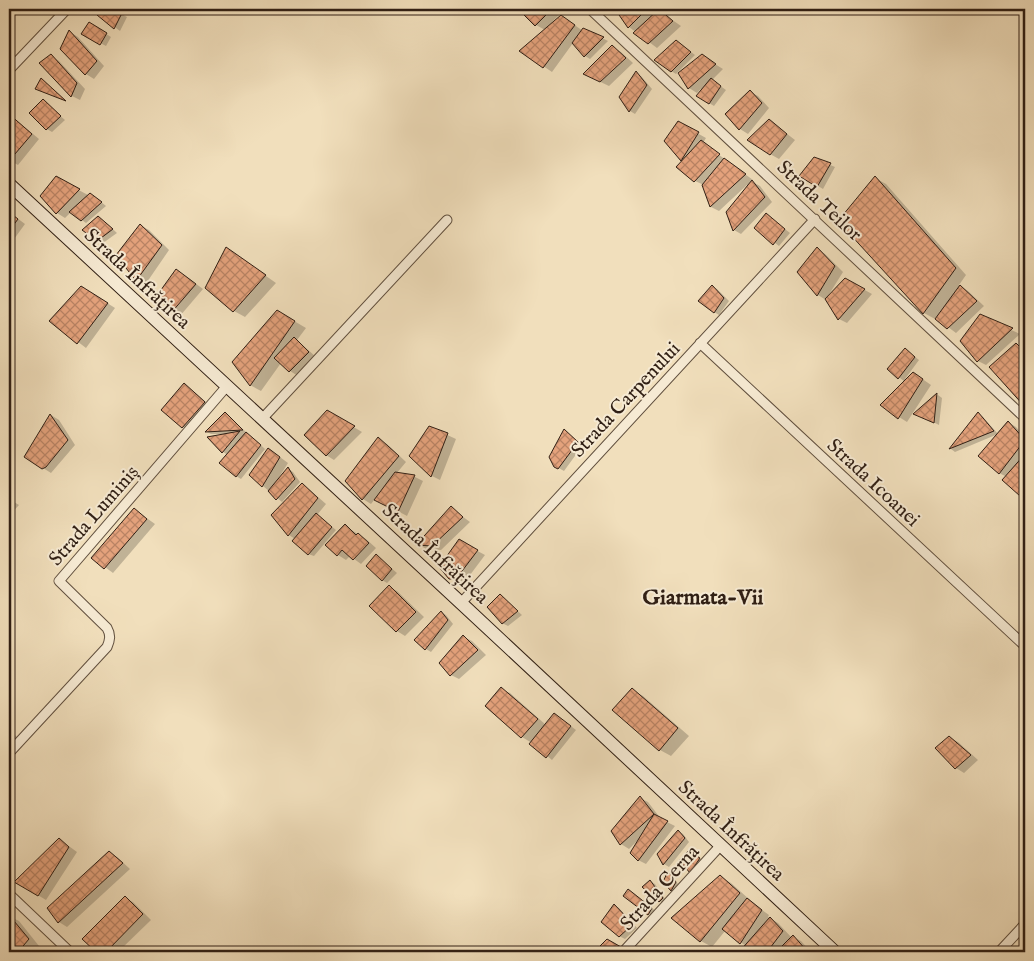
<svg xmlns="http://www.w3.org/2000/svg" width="1034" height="961" font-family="'IM FELL English',serif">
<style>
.shadow{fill:#0003}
.building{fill:url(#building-cross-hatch);stroke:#301f14}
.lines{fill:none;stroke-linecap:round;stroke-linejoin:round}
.street-casing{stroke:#604f3e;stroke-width:11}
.secondary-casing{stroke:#301f14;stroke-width:14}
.street{stroke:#f6ead3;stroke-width:9}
.secondary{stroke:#f6ead3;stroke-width:12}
.labels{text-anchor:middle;stroke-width:4;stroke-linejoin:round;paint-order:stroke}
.street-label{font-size:20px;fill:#301f14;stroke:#f6ead3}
.quarter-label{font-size:22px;font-weight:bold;fill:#301f14;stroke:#f6ead3}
</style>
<defs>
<pattern id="building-cross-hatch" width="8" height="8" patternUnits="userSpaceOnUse" patternTransform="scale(1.25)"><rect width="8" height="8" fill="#e4a27c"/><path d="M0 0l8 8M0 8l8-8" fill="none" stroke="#b98364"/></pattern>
</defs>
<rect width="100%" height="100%" fill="#f1dfbc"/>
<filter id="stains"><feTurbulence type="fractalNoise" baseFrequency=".004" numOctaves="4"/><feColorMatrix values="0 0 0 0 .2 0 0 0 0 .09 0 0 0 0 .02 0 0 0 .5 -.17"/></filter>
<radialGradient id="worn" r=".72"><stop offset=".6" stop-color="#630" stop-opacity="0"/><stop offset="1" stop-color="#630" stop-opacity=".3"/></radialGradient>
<path class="shadow" d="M104 9H112L127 17 120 31 99 15Z
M135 9H144L141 13Z
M499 9H510L506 13Z
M526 9H565L552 22 554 23 569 21 583 31 584 29 608 41 590 59 585 56 573 43 552 72 521 51 545 30 536 25 523 12Z
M622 9H660L658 10 681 26 657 48 629 27 619 12Z
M90 24 111 37 106 46 83 34Z
M70 32 78 37 104 66 94 79 86 74 61 49Z
M676 41 695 55 676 74 671 71Z
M612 47 621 52 633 63 609 86 592 78Z
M51 56 59 61 85 89 80 100 72 96 41 63Z
M702 56 723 69 712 80 726 90 714 106 709 103 701 89 697 93 689 88Z
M636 73 641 76 652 89 635 114 630 111 620 97Z
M750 92 758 96 769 108 748 134 740 129Z
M43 101 65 120 52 132 47 129Z
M9 114 39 139 18 165 9 160Z
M769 120 795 140 779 159 770 154Z
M679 123 706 138 703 143 753 180 751 181 760 186 772 202 741 234 734 230 748 187 747 185 719 211 711 207 704 185 695 181 683 161 666 141Z
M814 158 835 167 823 189 801 176Z
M56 178 88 195 95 197 106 206 86 223 71 212 65 218 57 213 41 196Z
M875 178 886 184 966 275 959 285 968 291 984 306 956 333 936 318 935 319 924 313 840 221Z
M9 212 25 224 9 246Z
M767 215 790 233 779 246 756 228Z
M104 221 117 233 103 243 98 240Z
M141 226 149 230 169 250 145 285 137 280 117 255Z
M226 248 276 283 245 317 234 311 207 288Z
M817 249 825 254 843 272 828 296 845 279 872 294 847 323 839 319 826 300 818 295 799 272Z
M184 275 203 289 180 316 172 312Z
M712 286 717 289 729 301 719 315 714 312Z
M90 292 115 308 86 348 51 321Z
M277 311 306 328 297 340 316 357 298 376 290 371 281 363 261 391 250 385Z
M980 316 1020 334 986 365 978 361Z
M1016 344 1025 349V405L991 367Z
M910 353 919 360 905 379 921 378 931 385 907 422 899 417 905 382 889 369Z
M184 385 192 390 213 408 191 432 183 427 162 410Z
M938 395 942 398 939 425 915 413Z
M327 411 362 432 334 460 326 455Z
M225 413 265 449 241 479 236 476 228 455 223 452 224 434H211L207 432Z
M978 414 983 417 998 434 955 452 951 449Z
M51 415 59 420 75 445 51 473 43 468Z
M1008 422 1016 427 1025 437V498L1004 480 1007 477 999 473Z
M430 427 456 439 440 480 432 476 410 456Z
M565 431 583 445 564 471 555 466Z
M379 439 387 444 406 462 396 474 415 477 423 481 407 516 375 499 371 504 363 499 347 481Z
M269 449 288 463 278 479 279 480 288 469 293 472 300 482 282 502 250 475Z
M302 485 310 490 326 504 317 515 336 530 314 556 308 554 295 539 289 535 273 515Z
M9 499 19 505 9 516Z
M451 508 470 522 441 550 426 549 418 544Z
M134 509 155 524 113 573 93 558Z
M345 526 366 539 376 548 361 564 350 556 346 560 338 555Z
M459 541 485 555 464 583H458L450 578Z
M377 556 397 573 387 583 382 580Z
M389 587 397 591 424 617 405 636 397 631 371 606Z
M500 595 522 615 508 626 502 623Z
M441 612 446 615 453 624 431 652 426 649Z
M464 637 472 641 486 655 459 679 451 675Z
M501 689 510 693 546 725 555 714 576 730 552 760 532 743 522 737Z
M632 690 643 696 689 736 671 756 660 750Z
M9 729 21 741 9 753Z
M949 737 958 742 978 760 964 773 956 768Z
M640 798 648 802 661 819 675 826 646 864 638 860 639 839 629 849 621 844 612 831Z
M678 831 683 834 689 842 669 867 664 864Z
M9 832 14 835 9 843Z
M59 839 77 852 46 900 16 882Z
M109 852 117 857 130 869 67 927 59 922Z
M688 852 705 862 690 872Z
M670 874 678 884 673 891 671 890Z
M720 876 731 883 750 900 749 901 769 915 768 917 778 923 792 938 793 937 801 941 811 952H741L746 946 725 931 712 947 701 941 673 918Z
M650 881 655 884 667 902 665 904 659 901Z
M633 894 657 912 654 916 649 914Z
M125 898 133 902 151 920 118 952H97L84 939Z
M614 905 619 908 637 928 625 939 619 936Z
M9 916 19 921 39 946 34 952H9Z"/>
<path class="building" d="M102 9H115L122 13 114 29 97 15Z
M524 9H552L535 26 521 12Z
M620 9H647L628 28 617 12Z
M659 9 673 21 648 44 633 33Z
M561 15 575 25 543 68 519 51Z
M89 22 107 33 100 45 81 34Z
M583 28 604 37 584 57 572 43Z
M69 30 97 61 85 75 60 49Z
M676 40 691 52 671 72 654 60Z
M612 45 626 58 600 82 583 74Z
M51 54 77 83 71 97 39 63Z
M702 54 716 64 688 89 678 73Z
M636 71 647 85 629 112 619 97Z
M41 78 66 101 35 89Z
M711 78 721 86 709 104 696 96Z
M750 90 762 103 739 130 725 114Z
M43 99 61 116 46 130 29 113Z
M9 114 32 134 9 161Z
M769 119 787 134 770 155 747 140Z
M678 121 699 132 681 161 664 141Z
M701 140 720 154 694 182 676 167Z
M814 157 831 163 817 187 799 176Z
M724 158 746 174 710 207 702 185Z
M56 176 80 189 56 214 40 196Z
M875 176 956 268 923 314 838 221Z
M752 180 765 197 733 231 726 212Z
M90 193 102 202 81 221 69 212Z
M9 212 18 219 9 231Z
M766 213 785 229 773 245 754 228Z
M98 216 113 229 97 241 82 230Z
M140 224 162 245 136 281 116 255Z
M226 247 266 275 233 312 205 288Z
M817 247 835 266 817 296 797 272Z
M176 269 196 284 171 313 158 294Z
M845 278 865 289 838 320 825 299Z
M712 285 724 298 714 313 698 301Z
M960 285 977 301 947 329 935 319Z
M81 286 108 303 77 344 49 321Z
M277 310 295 321 250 386 232 362Z
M980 314 1013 328 977 362 960 341Z
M294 337 309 352 289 372 274 358Z
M1016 343 1025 352V407L989 367Z
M905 348 915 357 898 379 887 369Z
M913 372 923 379 898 419 880 405Z
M184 383 205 402 182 428 161 410Z
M937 393 934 423 913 414Z
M327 410 355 426 326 456 304 435Z
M225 412 243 430 205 432Z
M978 412 994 431 949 449Z
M50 414 68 440 46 467 42 469 24 457Z
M1008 421 1025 440 999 474 978 456Z
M429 426 448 433 431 477 409 456Z
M564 429 578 442 558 469 554 467 549 457Z
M240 431 222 453 207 437Z
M246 432 261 445 236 477 219 463Z
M378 437 399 456 362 500 345 481Z
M268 448 280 457 262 487 249 475Z
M1025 454V491L1020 496 1002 480Z
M288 467 295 479 276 500 268 491Z
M395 472 415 475 398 512 374 500Z
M302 483 318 498 288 536 271 515Z
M451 506 463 517 432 546 416 545Z
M134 508 147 519 104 569 91 558Z
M316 513 332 527 308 555 292 541Z
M345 524 356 535 358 533 369 543 353 560 342 550 337 556 325 545Z
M459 539 478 550 456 579H449L439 567Z
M376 554 392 569 382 581 366 566Z
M389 585 416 612 396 632 369 606Z
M500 594 518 611 502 624 487 607Z
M441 611 448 620 425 650 414 640Z
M463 635 478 650 450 676 439 663Z
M501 687 538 719 521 738 485 706Z
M632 688 678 728 659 751 612 710Z
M554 713 571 726 546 758 529 744Z
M9 731 14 736 9 741Z
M949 736 971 755 955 769 935 748Z
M640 796 654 814 620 845 611 831Z
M654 814 668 821 638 861 630 853Z
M678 830 685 838 663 865 657 854Z
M59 838 69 847 38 896 14 882Z
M109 851 123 863 58 923 47 908Z
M688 851 700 858 690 873 679 860Z
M668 871 676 882 671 891 663 882Z
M720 875 740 893 700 942 671 918Z
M650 880 663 898 659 902 642 887Z
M628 889 652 908 648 915 623 896Z
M125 896 143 914 106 952H96L82 939Z
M747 898 762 910 740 944 722 929Z
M614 904 633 924 619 937 601 922Z
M9 915 29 939 18 952H9Z
M770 917 783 931 767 952H739Z
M793 935 806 950 803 952H776Z
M607 939 621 947 616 952H597L598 948Z"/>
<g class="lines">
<g class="street-casing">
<path id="street" d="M590 9 1025 418
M9 70 67 9
M700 343 1025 646
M262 419 447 220
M461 603 815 219
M9 753 107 647C110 640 111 635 107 628L59 581 227 386
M9 894 70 952
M623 952 721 845
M999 952 1025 924"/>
</g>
<g class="secondary-casing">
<path id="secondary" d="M9 184 461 603 835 952"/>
</g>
<use href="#street" class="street"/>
<use href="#secondary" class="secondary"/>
</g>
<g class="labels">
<g class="street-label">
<text transform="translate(820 200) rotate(43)" y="7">Strada Teilor</text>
<text transform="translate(138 278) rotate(43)" y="7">Strada Înfrățirea</text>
<text transform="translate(625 399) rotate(-47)" y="7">Strada Carpenului</text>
<text transform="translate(874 482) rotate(43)" y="7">Strada Icoanei</text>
<text transform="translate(93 515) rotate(-49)" y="7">Strada Luminiș</text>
<text transform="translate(436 553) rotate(43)" y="7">Strada Înfrățirea</text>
<text transform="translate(732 830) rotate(43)" y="7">Strada Înfrățirea</text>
<text transform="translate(659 887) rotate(-48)" y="7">Strada Cerna</text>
</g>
<g class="quarter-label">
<text x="703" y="604">Giarmata-Vii</text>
</g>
</g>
<rect width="1034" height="961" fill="none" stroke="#f1dfbc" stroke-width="30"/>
<rect x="10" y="10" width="1014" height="941" fill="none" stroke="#301f14" stroke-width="2.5"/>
<rect x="15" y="15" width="1004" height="931" fill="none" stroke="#301f14"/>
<rect width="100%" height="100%" filter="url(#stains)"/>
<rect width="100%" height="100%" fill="url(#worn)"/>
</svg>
